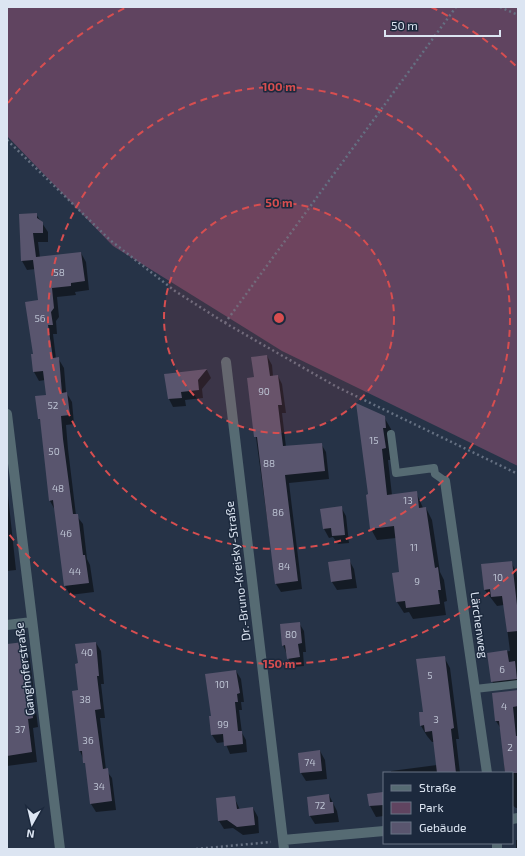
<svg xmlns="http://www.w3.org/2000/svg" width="525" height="856" font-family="'Exo 2',sans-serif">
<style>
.green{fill:#604460}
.shadow{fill:#0007}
.building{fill:#59556e}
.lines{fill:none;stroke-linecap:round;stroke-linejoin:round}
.path{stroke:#657082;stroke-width:2.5;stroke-dasharray:2 3;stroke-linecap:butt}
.service{stroke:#566b73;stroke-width:8}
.minor{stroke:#566b73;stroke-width:10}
.ring{fill:none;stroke:#d74e50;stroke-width:2;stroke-dasharray:7 5}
.labels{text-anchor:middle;stroke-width:3;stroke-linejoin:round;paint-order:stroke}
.number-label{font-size:10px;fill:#bbc1d1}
.street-label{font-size:12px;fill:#dce5f2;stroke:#1c293d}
.centre{fill:#d74e50;stroke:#1c293d;stroke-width:2}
.ring-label{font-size:12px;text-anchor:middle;font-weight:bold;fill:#d74e50;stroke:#1c293d;stroke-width:3;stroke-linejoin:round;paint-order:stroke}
</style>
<rect width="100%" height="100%" fill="#263347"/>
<path class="green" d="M7 7H518V466L282 351 113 246 7 136Z"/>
<path class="shadow" d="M36 214 48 232V242H38L40 258 81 253 86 262 89 290 75 292 76 295 57 297 59 317 56 321 57 334H53L56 359 58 358 64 368 66 392 72 402 74 424 66 425 68 449 76 515 83 524 87 559 90 565 94 592 70 595 65 586 55 510 50 501 41 422 39 418 47 396 45 380 39 381 34 372 32 355 34 354 39 301 36 269 27 270 22 261 20 215Z
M267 356 272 365 273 376H278L282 384 286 413H282L286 447 321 444 326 452 329 479 289 483 302 589 281 592 276 584 248 379 255 378Z
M207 370 211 378 202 389 203 398 185 400 186 406 173 407 169 399 166 374Z
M384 417 391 429 392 439V460H388L392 495 416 492 423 508H426L432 520 440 572 444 580 447 601 444 602 446 615 413 619 409 612 404 613 397 602 401 573 396 538 377 540 371 529 369 495Z
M7 486 16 570 7 571Z
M341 507 346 516 349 543 338 544 333 537 329 538 324 529 321 510Z
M349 560 354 569 357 588 337 590 332 582 329 563Z
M511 562 516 571 518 585V688L497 690 492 681 488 654 510 651 504 605 497 606 484 589Z
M299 623 304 631 306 652H303L304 666 292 667 283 645Z
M23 643 29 653 38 727 33 728 37 762 7 766V645Z
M96 643 101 651 104 684H101L105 718H100L106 770 112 778 116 810 96 812 91 804 87 768 80 751 73 692 80 691 79 664Z
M444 657 450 668 459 739H456L460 773H391V771L437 765 434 742H432L427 736 421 726Z
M236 671 241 679 244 702H241L242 710H239L242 733 246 740 247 752 230 754 225 742 217 743 212 735V717Z
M518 690V808H516L512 805V773H505L501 729 496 721Z
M320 751 325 760 327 779 306 781 301 773Z
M384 793V816L376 817 370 806 368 795Z
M329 795 337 811 339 822 315 824 310 816 308 798Z
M234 797 240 810 253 808 258 817 259 833 243 835 233 828 224 829 219 821Z
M516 840H518V849H516Z"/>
<path class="building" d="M37 213V218L43 222V233H33L36 257 81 252 85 281 71 283V286L52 288 54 308 51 312 53 325H48L53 358 59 357 62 393 67 392 70 415 61 416 63 439 73 514H78L83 555H85L89 583 64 586 53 500 49 501 40 419H38L35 396 46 395 43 371 33 372 31 354H33L25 302 38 300 33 260 21 261 19 214Z
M267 355 270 376 278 375 282 405H278L283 446 322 443 325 471 285 475 298 581 275 584 257 437H254L247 378 254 377 251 357Z
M207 369 198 380 199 390 181 392 182 398 168 399 164 374Z
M356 403 385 416 386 428H383L386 448 382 449 387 495 417 491 419 508 426 507 435 568 438 567 441 590H438L440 604 406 608 405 601 396 602 392 573 399 572 394 526 370 529 366 495 368 494Z
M342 506 345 535 332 536 331 528 323 529 320 509Z
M350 559 352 579 331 582 328 562Z
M512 561 518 614V631L507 632 502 596 491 597 490 589 484 590 481 564Z
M300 622 302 643 298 644 300 657 287 659 285 645 282 646 280 624Z
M24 642 33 718 28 719 32 752 7 756V644Z
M96 642 99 676H97L101 709 95 710 103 769 108 768 112 801 90 804 85 763H83L82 751H79L72 691 78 690 75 664 78 663 75 644Z
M507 650 509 662 515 661 517 679 491 682 487 653Z
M445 656 454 728 451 729 456 773H437L432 731 425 732 424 725 420 726 419 712H423L416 659Z
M236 670 240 693 237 694 238 702H235L238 731H242L243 744 224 746 223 734 211 735 209 716H211L205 674Z
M518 690V706L513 707 516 736H518V773H505L499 721H495L492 693Z
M320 750 322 771 300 773 298 753Z
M383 792 384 805 369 806 367 794Z
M329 794 330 802H333L334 813 309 816 307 797Z
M235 796 237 809 253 807 255 825 237 827 227 820 218 821 216 798Z"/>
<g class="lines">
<path class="path" d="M500 7 518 15
M7 140 110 240 175 291 225 323 337 387 518 474
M225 323 456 7
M196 849 271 842"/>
<path class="service" d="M391 434 396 473 434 468 435 474 445 481
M475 689 518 684"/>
<path class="minor" d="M226 362 284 849
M7 414 60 849
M445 481 487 773
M7 625 32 622
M512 819 518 818
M283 840 384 831
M497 843V849"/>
</g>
<circle cx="279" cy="318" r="115" fill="#d74e50" fill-opacity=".12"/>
<g class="ring">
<circle cx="279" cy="318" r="115"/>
<circle cx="279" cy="318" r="231"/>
<path d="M517 569A346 346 0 0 1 8 533M8 103A346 346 0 0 1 127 7M431 7A346 346 0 0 1 517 67"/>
</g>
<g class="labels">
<g class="number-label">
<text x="59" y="276">58</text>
<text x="40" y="322">56</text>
<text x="264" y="395">90</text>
<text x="53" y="409">52</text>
<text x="374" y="444">15</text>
<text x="54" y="455">50</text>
<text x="269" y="467">88</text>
<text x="58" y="492">48</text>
<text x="408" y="504">13</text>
<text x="278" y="516">86</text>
<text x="66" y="537">46</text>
<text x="414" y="551">11</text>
<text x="284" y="570">84</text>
<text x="75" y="575">44</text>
<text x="498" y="581">10</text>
<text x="417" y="585">9</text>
<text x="291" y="638">80</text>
<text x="87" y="656">40</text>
<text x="502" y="673">6</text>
<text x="430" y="679">5</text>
<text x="222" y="688">101</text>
<text x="85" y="703">38</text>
<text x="504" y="710">4</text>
<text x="436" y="723">3</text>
<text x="223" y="728">99</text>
<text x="20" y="733">37</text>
<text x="88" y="744">36</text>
<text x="510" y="751">2</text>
<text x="310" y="766">74</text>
<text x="99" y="790">34</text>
<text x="320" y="809">72</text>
</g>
<g class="street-label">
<text transform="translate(238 571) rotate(-97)" y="4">Dr.-Bruno-Kreisky-Straße</text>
<text transform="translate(479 625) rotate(82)" y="4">Lärchenweg</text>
<text transform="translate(25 669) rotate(-97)" y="4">Ganghoferstraße</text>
</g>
</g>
<circle cx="279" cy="318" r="6" class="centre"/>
<g class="ring-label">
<text x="279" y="91">100 m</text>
<text x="279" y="207">50 m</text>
<text x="279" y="668">150 m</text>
</g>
<rect width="525" height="856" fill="none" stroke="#dce5f2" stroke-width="16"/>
<rect x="383" y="772" width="130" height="72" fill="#1c293d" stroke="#697485"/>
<rect x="391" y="785" width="20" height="6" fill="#566b73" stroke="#697485"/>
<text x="419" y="792" font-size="12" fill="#dce5f2">Straße</text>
<rect x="391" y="802" width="20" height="12" fill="#604460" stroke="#697485"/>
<text x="419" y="812" font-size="12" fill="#dce5f2">Park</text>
<rect x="391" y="822" width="20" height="12" fill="#59556e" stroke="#697485"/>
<text x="419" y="832" font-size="12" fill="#dce5f2">Gebäude</text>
<g transform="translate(32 824) rotate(188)" stroke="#1c293d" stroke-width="3" paint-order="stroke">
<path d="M0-3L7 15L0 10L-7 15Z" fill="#dce5f2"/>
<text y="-6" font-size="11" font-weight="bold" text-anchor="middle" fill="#dce5f2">N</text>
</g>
<path d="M385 30v6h115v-6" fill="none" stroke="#dce5f2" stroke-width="2"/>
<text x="391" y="30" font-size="12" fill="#dce5f2" stroke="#1c293d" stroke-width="3" paint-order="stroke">50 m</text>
</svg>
